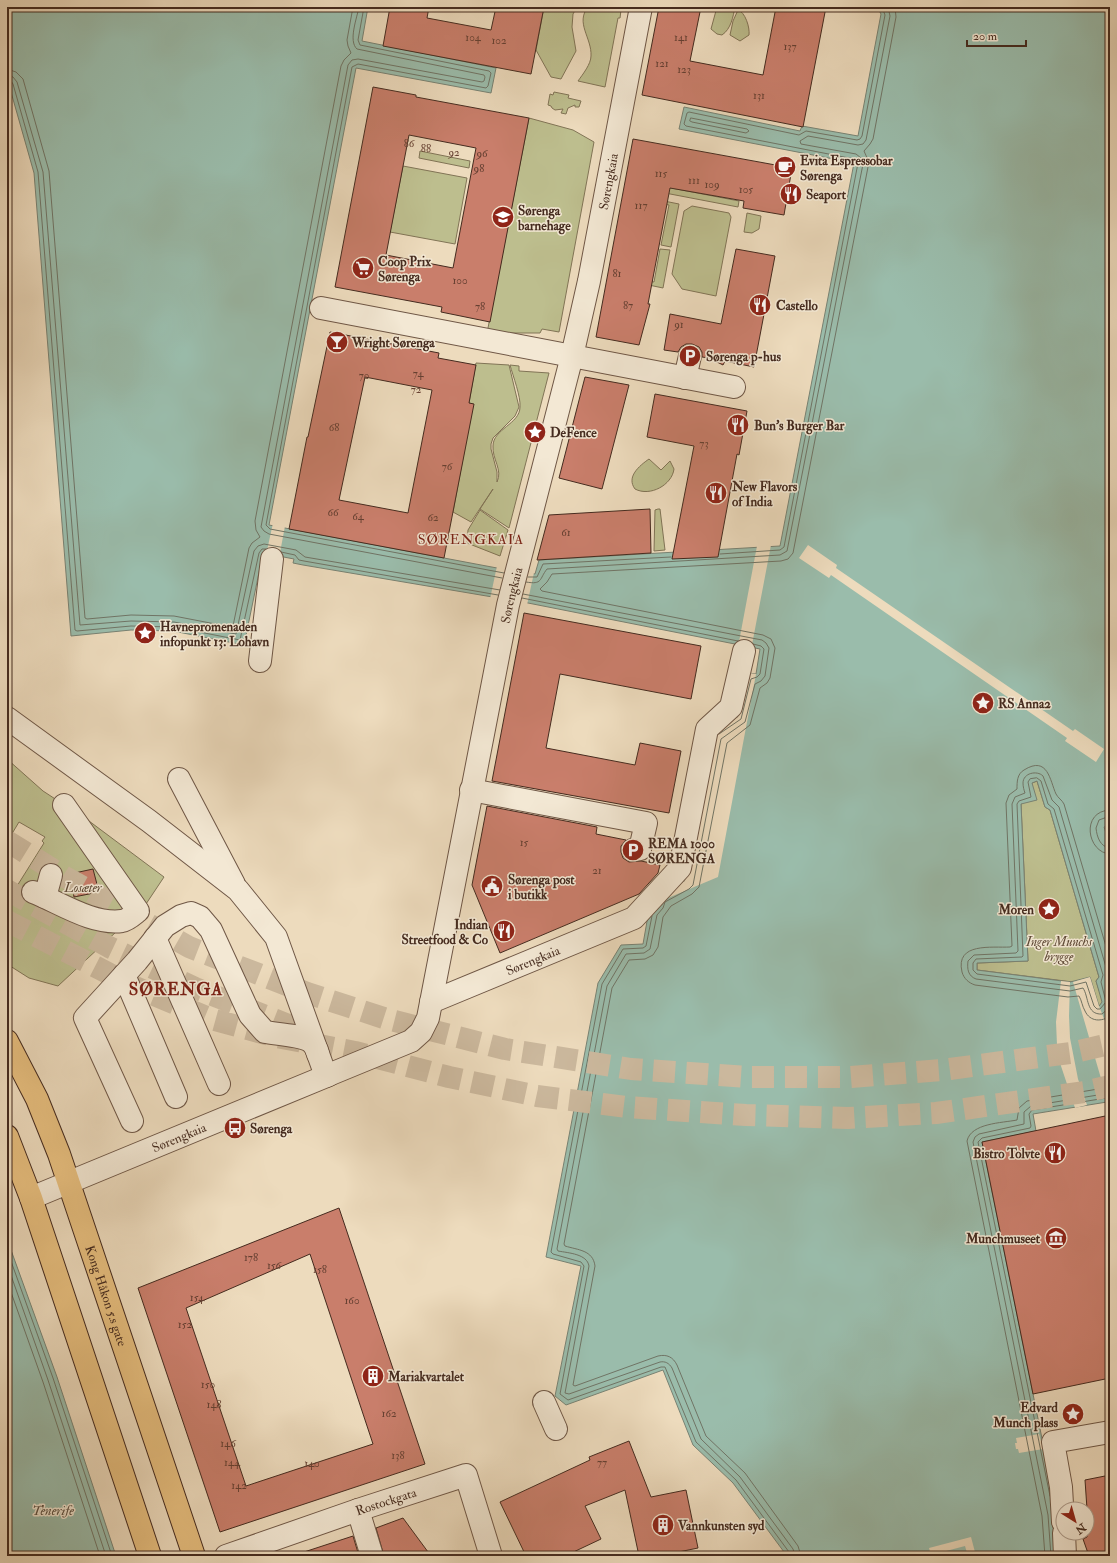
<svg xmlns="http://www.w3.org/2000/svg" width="1117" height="1563" font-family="'IM FELL Double Pica',serif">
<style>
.green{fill:#bdbe8e;stroke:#817456}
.water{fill:#9abcab;stroke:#788273;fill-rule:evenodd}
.pier{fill:#eddbbd}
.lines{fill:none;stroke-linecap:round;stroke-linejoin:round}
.shore{stroke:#707465;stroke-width:1}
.building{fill:#c97e6b;stroke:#452b1f;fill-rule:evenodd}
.highway-tunnel{stroke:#cbb89d;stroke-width:22;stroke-dasharray:22 11;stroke-linecap:butt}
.minor-casing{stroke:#6f5746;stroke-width:24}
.highway-casing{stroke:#452b1f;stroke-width:24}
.minor{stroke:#f3e8d4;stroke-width:22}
.highway{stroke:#e6be7e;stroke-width:22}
.labels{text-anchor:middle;stroke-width:3;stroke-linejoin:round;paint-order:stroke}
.number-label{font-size:11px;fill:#664032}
.poi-label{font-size:13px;font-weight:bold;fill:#452b1f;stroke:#f3e8d4;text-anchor:start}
.street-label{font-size:13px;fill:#452b1f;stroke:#f3e8d4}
.park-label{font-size:13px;font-style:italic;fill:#5d4835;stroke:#f3e8d4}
.neighbourhood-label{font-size:14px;letter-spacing:1px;fill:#7a1f14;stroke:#f3e8d4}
.water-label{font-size:14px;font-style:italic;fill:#5a4f42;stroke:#f3e8d4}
.district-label{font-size:17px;font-weight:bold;letter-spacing:1px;fill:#7a1f14;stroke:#f3e8d4}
</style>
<rect width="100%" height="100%" fill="#eddbbd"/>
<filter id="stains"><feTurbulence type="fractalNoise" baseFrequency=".005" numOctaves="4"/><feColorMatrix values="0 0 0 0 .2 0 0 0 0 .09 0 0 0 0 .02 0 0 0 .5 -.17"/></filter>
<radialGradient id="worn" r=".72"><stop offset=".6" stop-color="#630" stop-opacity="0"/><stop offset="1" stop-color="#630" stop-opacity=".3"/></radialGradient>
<path class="green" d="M544 7H577L573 14 572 27 576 51 561 79 551 77 536 50Z
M588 7H606L621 10 620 18H618L605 87 578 81C583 74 591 64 591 56 592 38 575 23 588 7Z
M717 7H735C733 17 731 29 722 35L717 34 711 29Z
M738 10C745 12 750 27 749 35L740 41 730 35 733 21Z
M554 92 569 95 568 98 581 101 579 107H575V105L568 108 566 114 561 113 563 109 555 110 552 108 551 106 548 105 550 94 553 95Z
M529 118 573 130 594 142 559 332 542 329 540 333H487Z
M420 151 470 161 469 168 419 158Z
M403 166 467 178 455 244 390 232Z
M666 187 739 201 738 207 665 193Z
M659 200 679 204 671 247 661 245 669 205 659 203Z
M692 206 729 213 731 217 716 296 682 289 672 274 684 211Z
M747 213 761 216 759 229 752 233 744 232Z
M660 249 670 250 663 288 644 284 643 280 654 282Z
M476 363 509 365 519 407 515 416 493 438 491 444V449L497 472V482C503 470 492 459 493 446 493 429 520 424 520 407 521 397 513 376 510 365L519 366V371L549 373 509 528 480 509 493 489 471 522 453 512 473 404 469 403Z
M649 459 661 470 670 461 674 469C672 485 650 497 635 489 626 477 639 466 649 459Z
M658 509H660L665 550 654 551 655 510Z
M480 510 508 530 500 556 467 543 468 530Z
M7 759 43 791 89 821 164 877 146 904 58 986 29 978 7 964V902L44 843 42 841 45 837 19 822 7 842Z
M1037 781 1045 807 1050 810 1099 977 1096 981 1103 1002 1099 1006 1073 982 977 970V963L1028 961 1021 804 1032 783Z"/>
<path class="water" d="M7 7H368L362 41 496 68 491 93 356 68 269 525 497 568 535 574 539 560 780 546 854 163 679 129 684 107 800 131 802 126 858 136 881 14 877 7H1110V822L1108 826 1104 827 1110 844V1104H1109L1107 1102 1033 1114 1036 1131 982 1142 1052 1488 1060 1556H787L733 1483 693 1445 663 1370 566 1405 555 1396 581 1266 546 1257 598 983 621 945 643 944 649 910 657 897 685 881 713 733 738 717 749 673 756 674 760 649 528 603 303 565 293 563 294 559 263 553 244 645 173 631 131 630 71 636 34 173 7 78ZM1037 781 1045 807 1050 810 1099 977 1096 981 1102 1002 1099 1006 1090 977 1070 982 977 970V963L1028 961 1021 804 1037 800 1032 783Z
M7 1239 57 1377 116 1556H7Z"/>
<path class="pier" d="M273 523 285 526 279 558 266 555Z
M771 545 751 650 738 647 757 546Z
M808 545 837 565 836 568 1073 731 1075 729 1104 749 1096 762 1065 741 1067 738 831 575 829 578 799 558Z
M497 566 533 572 535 568 527 605 490 599Z
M749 673 756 674 718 877 656 903 657 897 685 881 713 733 738 717Z
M1090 977 1099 1006 1110 1034 1109 1106 1073 982Z
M1061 981 1070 982 1069 1016 1070 1038 1078 1079 1087 1105 1075 1108 1061 1066 1057 1045 1056 1022Z
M1039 1434 1043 1449 1019 1453 1018 1449H1016L1015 1443H1017L1016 1438Z
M971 1537 976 1556H968L965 1546 931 1555 929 1548Z"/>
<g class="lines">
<path class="shore" d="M359 7C357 18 348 41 357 49L484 75 485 77 484 81 482 82 358 59 352 60 348 65 261 527 264 531 269 534 502 578
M364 7 358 40 360 45 489 71 491 73 488 86 486 88 358 64 352 67 266 525 270 529 504 573
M7 69 16 72 23 79 49 171 85 618 87 619 131 615 174 616 231 627 233 626 249 548 252 543 260 537 256 530 255 521 341 66 344 60 351 53 348 46 347 40 353 7
M7 75 13 77 17 82 43 172 80 625 131 621 174 622 236 634 254 551 258 546 264 544 296 550 305 557 500 590
M7 80 11 81 13 84 38 172 75 630 77 631 131 626 174 627 240 640 259 553 262 549H266
M691 118 747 129 749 131 746 133 692 122 690 121Z
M281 552 295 555 299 560 304 561 498 595
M720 554 780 550 784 547 858 163 854 159 686 126 684 124 687 113 689 112 799 135 806 131 857 140 860 139 862 136 885 15 882 7
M528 577H537L543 564 671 557
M526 582C543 585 539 579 547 569L780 555 787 551 863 164 861 158 856 154 801 144 800 141 808 136 858 145 863 144 866 140 890 16 888 7
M523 594 762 640 766 643 769 648 765 676 761 681 755 684 745 722 721 739 693 885 689 889 665 902 663 908 657 915 650 949 644 953 626 954 607 986 557 1249 558 1251C569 1253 587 1254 589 1266L565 1393 569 1394 660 1362C665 1361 669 1363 672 1368L701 1439 740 1477 793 1549 795 1556
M522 598 738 641
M719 734 741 719 751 679 757 677 760 674 764 649 761 646 753 644
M1037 778 1041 781 1048 804 1054 809 1103 975 1101 982 1106 1002 1100 1009H1097L1094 1006 1086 982 1070 986 977 974 973 970V963L976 959 1022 957 1023 956 1017 804 1019 801 1031 797 1028 782 1030 779Z
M1110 810C1080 811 1087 853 1110 854
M1110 816 1099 820 1096 828C1097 837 1100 847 1110 848
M652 916 646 946 643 948 623 949 602 984 551 1252 553 1254 581 1262 584 1266 560 1394 568 1400 661 1367H665L696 1442 736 1480 789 1552 790 1556
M1110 960 1064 804C1062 800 1058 798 1056 794 1050 781 1048 755 1024 770 1017 774 1017 782 1017 789L1009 795 1006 803 1012 946 1010 947C992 948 955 942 962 972 964 979 969 983 975 985L1068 997 1079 996C1082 1001 1082 1006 1085 1011 1090 1022 1102 1022 1110 1016
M1110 995 1106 983 1108 974 1059 807 1052 800 1043 776C1037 770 1023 773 1023 783 1023 787 1024 790 1025 793L1015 797 1012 804 1018 951 1016 953 974 955 968 961C967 969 968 976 976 979L1070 991 1083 988C1089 997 1086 1015 1102 1014L1110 1007
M7 1250 53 1378 112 1556
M7 1264 48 1380 106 1556
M7 1281 43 1382 100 1556
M1050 1496 978 1142 982 1138 1030 1128 1031 1126 1029 1114 1032 1110 1106 1098 1110 1099
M801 1556 798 1546 745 1473 706 1436 677 1365C673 1357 667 1354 658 1356L575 1386 573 1385 595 1266C593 1250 578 1250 565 1246L564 1244 612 988 629 960 645 959 653 955 658 947 663 917 671 906 692 894 699 887 727 743 750 725 760 688 767 683 770 678 775 648 771 639 763 635 542 591 540 589 547 582 552 574 781 561 788 559 793 553 868 167V160L864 151 870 144 873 139 896 17 895 7
M1045 1556 1042 1516 967 1141C971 1123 1002 1123 1017 1120L1019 1108 1027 1101 1110 1087
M1051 1556 1048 1515 1043 1490 973 1142 975 1137 979 1134 1024 1124V1112L1031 1106 1110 1093"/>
</g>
<path class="building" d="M390 7H429L427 18 491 30 496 7H544L531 74 383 46Z
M659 7H701L690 61 763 75 776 7H826L803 127 642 95Z
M373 87 416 95V97L529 118 490 322 441 312 442 307 335 287ZM409 135 476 148 453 268 386 255Z
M633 139 792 168 784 215 743 208 744 201 670 188 648 304H650L639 345 596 337Z
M736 249 775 256 754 367 725 361 723 365 709 358 702 357V352L699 347 692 344H686L681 347 678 352 664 350 670 314 721 324Z
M330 332 439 353 438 358 476 365 469 403 474 404 444 558 289 529 307 437H308ZM365 377 432 390 408 513 339 500Z
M585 377 629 385 602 489 559 478Z
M655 394 747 411 739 455 737 454 718 557 672 559 694 446 647 437Z
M650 509 651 553 537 560 549 515Z
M524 613 701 646 691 699 560 674 546 748 635 765 640 743 681 751 669 813 492 781Z
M487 806 597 827 596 834 626 840 621 846V852L623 858 629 862 641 861 660 865 658 873 639 894 500 953 472 885Z
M93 869 99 892 74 897 70 874Z
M1110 1115V1378L1033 1394 982 1142Z
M339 1208 425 1464 220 1532 138 1288ZM310 1254 373 1444 246 1486 186 1308Z
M629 1441 651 1497 686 1490 698 1548 659 1556H639L625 1490 585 1506 601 1539 565 1556H526L500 1502 590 1460 589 1457Z
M1110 1475V1556H1089L1083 1539 1087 1537V1509L1085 1480Z
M403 1518 431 1556H384L376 1528Z
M353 1536 359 1556H302L301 1553Z"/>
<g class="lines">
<path class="highway-tunnel" d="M7 841 65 877 189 947 307 993 387 1019 505 1049 631 1069 748 1077H850L942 1070 1070 1053 1110 1044
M7 890 109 947 195 988 306 1032
M7 921 135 987 211 1019 277 1037 355 1052 449 1077 537 1096 627 1107 746 1115 848 1118 936 1113 1084 1092 1110 1086"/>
<g class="minor-casing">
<g id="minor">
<path d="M321 308 734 387"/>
<path d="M685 378 690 356"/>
<path d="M260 661 272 559"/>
<path d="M7 718 149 821 238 890 276 937 326 1076"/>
<path d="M179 779 234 884"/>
<path d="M471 790 646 823 640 849 633 850"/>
<path d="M33 892C59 902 92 925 122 921 128 920 133 915 138 911L64 805"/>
<path d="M45 897 51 875"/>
<path d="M155 938 219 1084"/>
<path d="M124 975 176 1097"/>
<path id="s1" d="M431 1002 634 918 680 868 707 729 731 707 744 651"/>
<path id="s2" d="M326 1076 411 1041 421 1032 428 1018 508 605 572 356 589 281 641 7"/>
<path d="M132 1121 85 1018 137 961 165 926 181 916 191 913 200 917 211 930 250 1015 265 1032C276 1034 300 1035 310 1041 314 1044 317 1049 318 1054"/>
<path id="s3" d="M31 1198 329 1075"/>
<path d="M544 1402 556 1429"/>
<path d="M358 1510 372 1556"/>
<path d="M1063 1522 1061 1487 1053 1442 1110 1432"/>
<path d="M1064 1533 1065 1556"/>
<path id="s4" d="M226 1556 358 1510 466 1475 491 1556"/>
</g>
</g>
<g class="highway-casing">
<g id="highway">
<path id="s5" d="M7 1041 37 1099 59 1154 194 1556"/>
<path d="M7 1136 31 1198 150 1556"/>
</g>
</g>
<use href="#minor" class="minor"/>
<use href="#highway" class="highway"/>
</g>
<defs>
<g id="cafe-disc" transform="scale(1.15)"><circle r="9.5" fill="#8f2418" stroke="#f3e8d4"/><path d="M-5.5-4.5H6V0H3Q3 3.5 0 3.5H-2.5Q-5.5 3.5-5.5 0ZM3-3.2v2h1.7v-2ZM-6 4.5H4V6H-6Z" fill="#fff"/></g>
<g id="restaurant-disc" transform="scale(1.15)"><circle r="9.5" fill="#8f2418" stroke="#f3e8d4"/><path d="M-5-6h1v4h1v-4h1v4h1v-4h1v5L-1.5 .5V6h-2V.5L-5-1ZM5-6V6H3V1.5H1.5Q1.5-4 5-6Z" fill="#fff"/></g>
<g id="school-disc" transform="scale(1.15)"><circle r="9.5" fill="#8f2418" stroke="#f3e8d4"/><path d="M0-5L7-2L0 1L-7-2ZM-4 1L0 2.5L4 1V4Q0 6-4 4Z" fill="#fff"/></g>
<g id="supermarket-disc" transform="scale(1.15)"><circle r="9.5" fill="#8f2418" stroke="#f3e8d4"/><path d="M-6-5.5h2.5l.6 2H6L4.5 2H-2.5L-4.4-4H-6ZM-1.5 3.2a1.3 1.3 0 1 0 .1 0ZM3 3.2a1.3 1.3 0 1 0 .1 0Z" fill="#fff"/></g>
<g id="bar-disc" transform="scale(1.15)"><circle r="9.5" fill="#8f2418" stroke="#f3e8d4"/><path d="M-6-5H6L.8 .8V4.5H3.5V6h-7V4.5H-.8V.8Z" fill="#fff"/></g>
<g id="parking-disc" transform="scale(1.15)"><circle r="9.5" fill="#8f2418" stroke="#f3e8d4"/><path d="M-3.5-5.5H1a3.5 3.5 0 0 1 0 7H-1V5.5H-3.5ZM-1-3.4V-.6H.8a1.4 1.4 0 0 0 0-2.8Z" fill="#fff"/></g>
<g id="sight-disc" transform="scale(1.15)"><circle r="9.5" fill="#8f2418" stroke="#f3e8d4"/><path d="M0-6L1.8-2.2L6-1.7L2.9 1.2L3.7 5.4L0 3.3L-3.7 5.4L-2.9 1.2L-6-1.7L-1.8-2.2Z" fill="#fff"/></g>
<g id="civic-disc" transform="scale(1.15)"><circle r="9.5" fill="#8f2418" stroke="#f3e8d4"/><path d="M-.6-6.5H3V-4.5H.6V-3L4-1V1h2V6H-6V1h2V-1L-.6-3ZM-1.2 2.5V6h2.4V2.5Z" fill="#fff"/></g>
<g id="bus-disc" transform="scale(1.15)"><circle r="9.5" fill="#8f2418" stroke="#f3e8d4"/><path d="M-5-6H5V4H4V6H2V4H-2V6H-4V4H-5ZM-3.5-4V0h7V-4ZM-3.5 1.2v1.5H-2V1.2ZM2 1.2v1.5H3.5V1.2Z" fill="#fff"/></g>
<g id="museum-disc" transform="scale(1.15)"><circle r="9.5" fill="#8f2418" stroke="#f3e8d4"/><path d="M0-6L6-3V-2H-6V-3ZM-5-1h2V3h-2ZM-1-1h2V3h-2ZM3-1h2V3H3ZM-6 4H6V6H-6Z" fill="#fff"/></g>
<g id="building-disc" transform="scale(1.15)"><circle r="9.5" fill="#8f2418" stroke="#f3e8d4"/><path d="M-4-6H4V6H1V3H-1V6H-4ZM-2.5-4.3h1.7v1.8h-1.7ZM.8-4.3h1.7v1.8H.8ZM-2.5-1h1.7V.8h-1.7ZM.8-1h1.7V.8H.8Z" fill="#fff"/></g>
</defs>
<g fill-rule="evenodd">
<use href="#cafe-disc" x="785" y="167"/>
<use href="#restaurant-disc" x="791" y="194"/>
<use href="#school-disc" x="503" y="217"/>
<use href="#supermarket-disc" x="363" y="268"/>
<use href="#restaurant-disc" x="760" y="305"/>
<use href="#bar-disc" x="337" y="342"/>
<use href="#parking-disc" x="690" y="356"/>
<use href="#restaurant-disc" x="738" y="425"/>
<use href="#sight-disc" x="535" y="432"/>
<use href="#restaurant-disc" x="716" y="493"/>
<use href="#sight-disc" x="145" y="633"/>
<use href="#sight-disc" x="983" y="703"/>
<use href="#parking-disc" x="633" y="850"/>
<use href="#civic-disc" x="492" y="886"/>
<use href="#sight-disc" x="1049" y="909"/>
<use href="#restaurant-disc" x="504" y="931"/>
<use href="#bus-disc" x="235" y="1128"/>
<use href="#restaurant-disc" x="1055" y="1153"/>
<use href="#museum-disc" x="1056" y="1238"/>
<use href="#building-disc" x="373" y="1376"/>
<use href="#sight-disc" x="1073" y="1414"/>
<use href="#building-disc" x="663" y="1525"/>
</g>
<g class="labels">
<g class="number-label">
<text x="473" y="41">104</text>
<text x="681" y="41">141</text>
<text x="499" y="44">102</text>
<text x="790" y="50">137</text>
<text x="662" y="67">121</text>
<text x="684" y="73">123</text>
<text x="759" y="99">131</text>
<text x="409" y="147">86</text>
<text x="426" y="152">88</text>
<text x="454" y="156">92</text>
<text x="482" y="157">96</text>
<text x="479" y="172">98</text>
<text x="661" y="177">115</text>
<text x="694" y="184">111</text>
<text x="712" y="188">109</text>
<text x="746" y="193">105</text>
<text x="641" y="209">117</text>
<text x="617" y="277">81</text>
<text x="460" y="284">100</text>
<text x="628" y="309">87</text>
<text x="480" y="310">78</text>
<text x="679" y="328">91</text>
<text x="418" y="377">74</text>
<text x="364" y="379">70</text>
<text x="416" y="393">72</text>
<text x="334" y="431">68</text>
<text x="704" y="447">73</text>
<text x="447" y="470">76</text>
<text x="333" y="516">66</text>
<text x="358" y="520">64</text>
<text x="433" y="521">62</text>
<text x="566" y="536">61</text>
<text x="524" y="846">15</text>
<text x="597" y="874">21</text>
<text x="251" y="1261">178</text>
<text x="274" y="1269">156</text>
<text x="320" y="1273">158</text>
<text x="197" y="1301">154</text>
<text x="352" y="1304">160</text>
<text x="185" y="1328">152</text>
<text x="208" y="1388">150</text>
<text x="214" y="1408">148</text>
<text x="389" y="1417">162</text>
<text x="228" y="1447">146</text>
<text x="398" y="1459">138</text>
<text x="232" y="1466">144</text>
<text x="602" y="1466">77</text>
<text x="312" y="1467">140</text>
<text x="239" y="1489">142</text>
</g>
<g class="poi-label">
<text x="800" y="165">Evita Espressobar<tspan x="800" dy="15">Sørenga</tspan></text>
<text x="806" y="199">Seaport</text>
<text x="518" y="215">Sørenga<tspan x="518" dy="15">barnehage</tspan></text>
<text x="378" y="266">Coop Prix<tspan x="378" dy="15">Sørenga</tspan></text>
<text x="776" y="310">Castello</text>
<text x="352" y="347">Wright Sørenga</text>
<text x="706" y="361">Sørenga p-hus</text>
<text x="754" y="430">Bun's Burger Bar</text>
<text x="550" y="437">DeFence</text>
<text x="732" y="491">New Flavors<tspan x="732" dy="15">of India</tspan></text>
<text x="160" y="631">Havnepromenaden<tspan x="160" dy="15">infopunkt 13: Lohavn</tspan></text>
<text x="998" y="708">RS Anna2</text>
<text x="648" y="848">REMA 1000<tspan x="648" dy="15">SØRENGA</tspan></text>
<text x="508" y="884">Sørenga post<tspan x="508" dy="15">i butikk</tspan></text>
<text x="1034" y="914" text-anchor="end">Moren</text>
<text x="488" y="929" text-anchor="end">Indian<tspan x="488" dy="15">Streetfood &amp; Co</tspan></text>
<text x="250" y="1133">Sørenga</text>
<text x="1040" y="1158" text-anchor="end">Bistro Tolvte</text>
<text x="1040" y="1243" text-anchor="end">Munchmuseet</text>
<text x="388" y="1381">Mariakvartalet</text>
<text x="1058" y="1412" text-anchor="end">Edvard<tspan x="1058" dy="15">Munch plass</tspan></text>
<text x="678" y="1530">Vannkunsten syd</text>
</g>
<g class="street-label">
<text dy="5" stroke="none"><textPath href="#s2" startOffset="977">Sørengkaia</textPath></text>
<text dy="5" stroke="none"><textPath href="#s2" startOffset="552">Sørengkaia</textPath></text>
<text dy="5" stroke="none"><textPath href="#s1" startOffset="110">Sørengkaia</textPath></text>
<text dy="5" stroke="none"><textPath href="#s3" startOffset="160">Sørengkaia</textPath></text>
<text dy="5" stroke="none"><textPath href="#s5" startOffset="274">Kong Håkon 5.s gate</textPath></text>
<text dy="5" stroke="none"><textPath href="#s4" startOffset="169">Rostockgata</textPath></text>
</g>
<g class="park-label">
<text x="83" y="892">Losæter</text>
<text x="1059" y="946">Inger Munchs<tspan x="1059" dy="15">brygge</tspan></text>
</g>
<g class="neighbourhood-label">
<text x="471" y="544">SØRENGKAIA</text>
</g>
<g class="water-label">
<text x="53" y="1515">Tenerife</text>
</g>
<g class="district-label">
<text x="176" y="995">SØRENGA</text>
</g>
</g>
<rect width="1117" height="1563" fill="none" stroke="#eddbbd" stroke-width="24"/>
<rect x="8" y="8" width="1101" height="1547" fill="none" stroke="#452b1f" stroke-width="2"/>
<rect x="12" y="12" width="1093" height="1539" fill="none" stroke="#452b1f"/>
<g transform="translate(1075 1521) rotate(143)"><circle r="19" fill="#f3e8d4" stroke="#ad9c8c"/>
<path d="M0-3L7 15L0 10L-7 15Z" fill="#8f2418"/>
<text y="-6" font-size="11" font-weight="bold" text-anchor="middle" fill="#452b1f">N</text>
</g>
<path d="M967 40v6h59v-6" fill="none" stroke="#452b1f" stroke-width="2"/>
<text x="973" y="40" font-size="12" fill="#452b1f" stroke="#f3e8d4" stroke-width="3" paint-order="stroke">20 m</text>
<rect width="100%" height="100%" filter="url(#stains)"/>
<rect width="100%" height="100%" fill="url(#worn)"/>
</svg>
